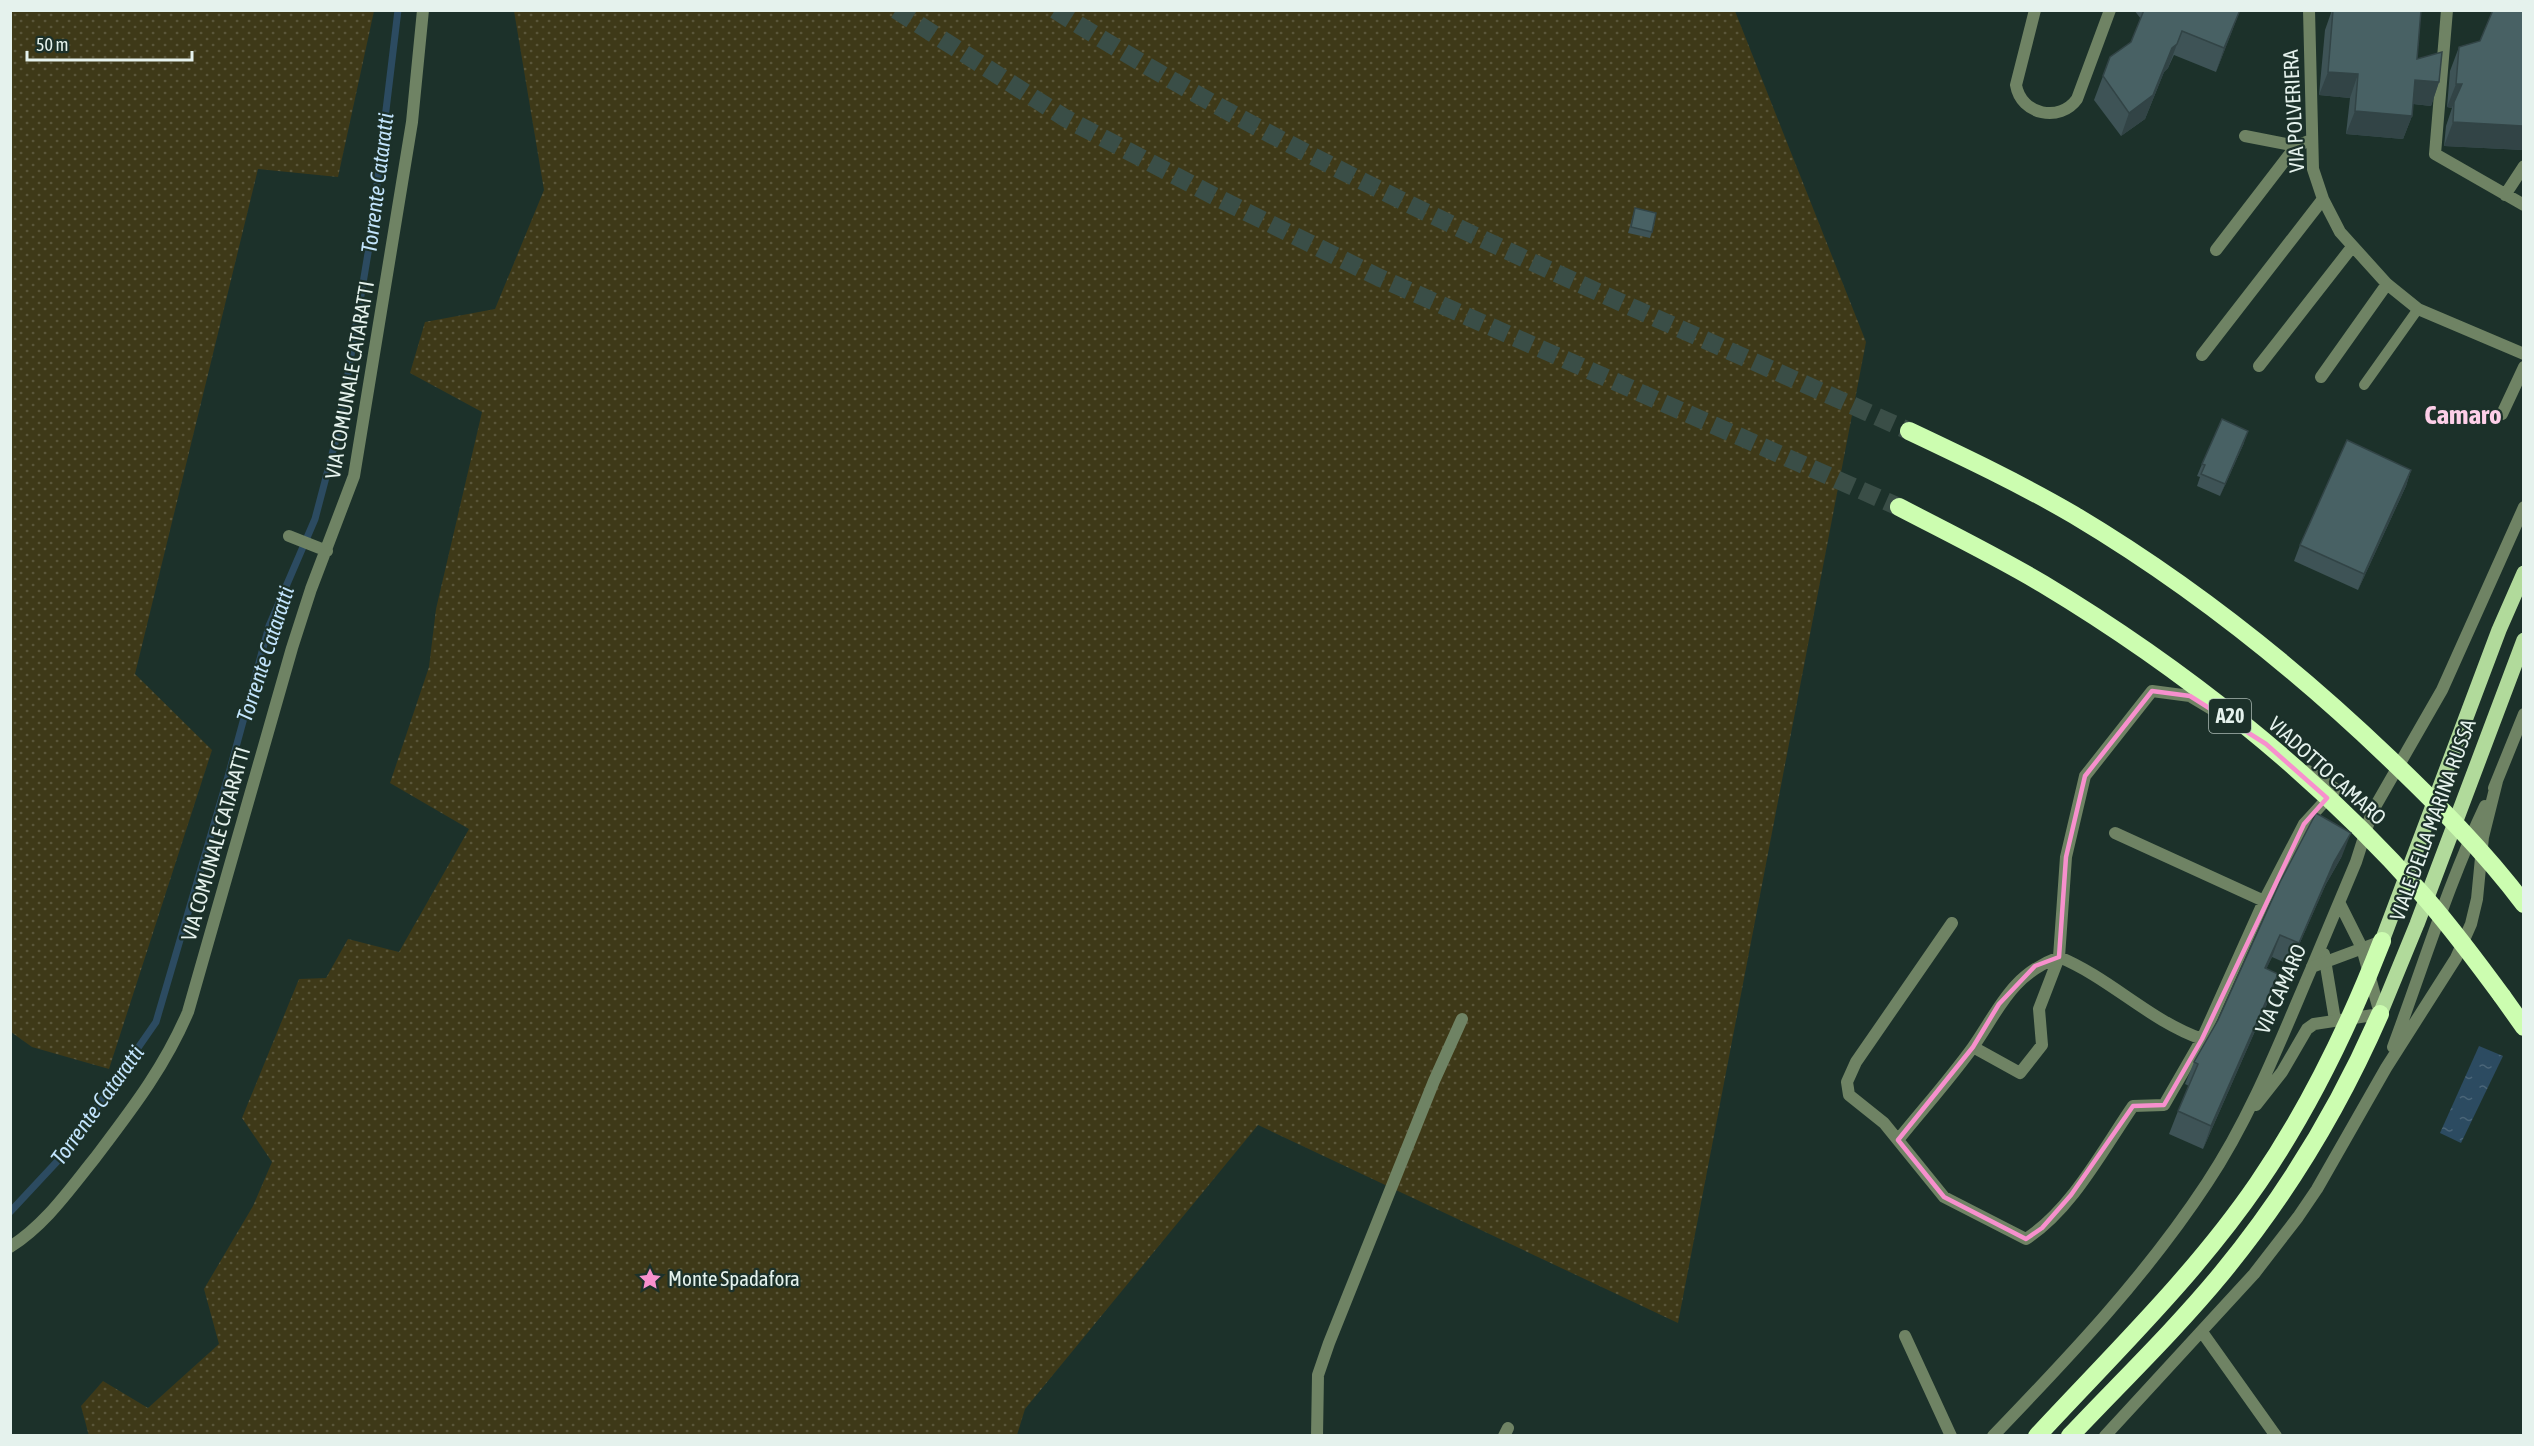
<svg xmlns="http://www.w3.org/2000/svg" width="2534" height="1446" font-family="'Asap Condensed',sans-serif">
<style>
.green{fill:url(#green-dots)}
.water{fill:url(#water-ripples)}
.lines{fill:none;stroke-linecap:round;stroke-linejoin:round}
.stream{stroke:#2c4b61;stroke-width:7}
.motorway-tunnel{stroke:#3a4e47;stroke-width:18;stroke-dasharray:18 9;stroke-linecap:butt}
.service{stroke:#6f8364;stroke-width:10}
.minor{stroke:#6f8364;stroke-width:12}
.tertiary{stroke:#6f8364;stroke-width:12}
.primary{stroke:#b1da9b;stroke-width:15}
.motorway{stroke:#ccfdb0;stroke-width:18}
.motorway-bridge{stroke:#ccfdb0;stroke-width:18}
.wall{fill:#3e5356}
.shaded-wall{fill:#324446}
.building{fill:#486164;stroke:#324446;stroke-width:1.5}
.marked{fill:none;stroke:#f790cd;stroke-width:4.5;stroke-linejoin:round}
.labels{text-anchor:middle;stroke-width:4.5;stroke-linejoin:round;paint-order:stroke}
.shield{fill:#1c312a;stroke:#a9b8b2;stroke-width:1.5}
.shield-label{font-size:20px;font-weight:bold;fill:#e5f2ed}
.street-label{font-size:21px;fill:#e5f2ed;stroke:#1c312a}
.poi-label{font-size:21px;fill:#e5f2ed;stroke:#1c312a;text-anchor:start}
.water-label{font-size:22px;font-style:italic;fill:#c2e4fc;stroke:#1c312a}
.district-label{font-size:27px;font-weight:bold;fill:#fdcfe8;stroke:#1c312a}
</style>
<defs>
<pattern id="green-dots" width="8" height="8" patternUnits="userSpaceOnUse" patternTransform="scale(1.5)"><rect width="8" height="8" fill="#3e3918"/><path d="M2 2h.1M6 6h.1" fill="none" stroke="#5a563a" stroke-width="1.8" stroke-linecap="round"/></pattern>
<pattern id="water-ripples" width="26" height="14" patternUnits="userSpaceOnUse" patternTransform="scale(1.5)"><rect width="26" height="14" fill="#2c4b61"/><path d="M2 4q2-2 4 0t4 0M15 11q2-2 4 0t4 0" fill="none" stroke="#4a6578"/></pattern>
</defs>
<rect width="100%" height="100%" fill="#1c312a"/>
<path class="green" d="M11 10 374 11 338 177 258 169 135 674 212 750 109 1069 32 1047 11 1032Z
M514 11H1735L1866 342 1678 1323 1258 1125 1025 1409 1017 1435 89 1436 81 1406 103 1381 148 1408 219 1344 204 1289 253 1206 272 1162 242 1118 299 979 326 978 348 939 399 952 469 829 390 783 429 667 436 609 482 412 410 373 425 322 495 309 544 190Z"/>
<path class="water" d="M2479 1046 2503 1056 2461 1143 2440 1133Z"/>
<g class="lines">
<path class="stream" d="M10 1212 65 1153 156 1022 229 773 269 626 315 519 339 428 371 235 398 10"/>
<path class="motorway-tunnel" d="M896 10 1065 118 1214 196 1378 277 1899 507
M1055 10C1323 180 1620 300 1909 431"/>
<path class="service" d="M2364 385 2418 309"/>
<path class="minor" d="M2035 10 2016 85C2021 115 2060 123 2077 99L2110 10
M2309 10 2313 169 2323 199 2340 232 2387 284 2418 309 2524 354
M2447 10 2435 154 2524 205
M2245 136 2296 146
M2505 195 2524 166
M2216 250 2296 146 2311 140
M2202 355 2323 199
M2259 366 2352 247
M2321 377 2387 284
M2502 414 2524 367
M289 536 327 551
M2494 788 2524 714
M2115 833 2264 901
M2340 904 2362 948
M1952 923 1856 1062 1847 1082 1849 1095 1884 1123 1944 1197 2026 1239C2072 1209 2102 1151 2133 1106L2164 1105 2202 1039 2264 901 2304 824 2336 789 2308 771
M2324 954 2335 1020
M2312 967 2356 862 2372 812 2442 690 2524 507
M1973 1047 2020 1073 2042 1045 2039 1009 2059 957 2066 857 2085 776 2152 691 2190 696 2215 711
M2393 1047C2423 967 2448 884 2485 806
M1898 1140C1923 1109 1950 1079 1973 1047 2000 1008 2011 975 2059 957 2110 978 2150 1021 2202 1039
M10 1247C46 1224 69 1190 95 1158 132 1109 164 1068 188 1012L292 648 311 589 354 476 412 122 423 10
M2202 1332 2276 1436
M1905 1336 1951 1436
M1317 1436 1318 1375 1329 1343 1434 1081 1462 1019
M1504 1436 1508 1428
M2105 1436 2254 1274 2298 1217 2317 1189 2386 1068 2456 958 2471 924 2477 899 2483 837 2497 781"/>
<path class="tertiary" d="M2256 1105 2282 1072 2307 1029 2314 1024 2380 1014 2362 948
M1993 1436C2070 1356 2146 1276 2207 1183 2251 1117 2281 1039 2312 967L2382 941"/>
<path class="primary" d="M2382 941 2499 630 2524 573
M2380 1014 2417 924 2524 640"/>
<path class="motorway" d="M2502 996 2524 1027
M2037 1436C2113 1354 2195 1275 2258 1183 2310 1107 2349 1026 2382 941
M2070 1436C2121 1382 2175 1330 2222 1273 2287 1194 2339 1108 2380 1014"/>
<path class="motorway-bridge" d="M1909 431C1964 457 2021 484 2074 515 2188 583 2293 666 2389 758 2437 804 2484 851 2524 904
M1899 507C1947 532 1996 556 2043 584 2181 667 2314 772 2421 893 2450 925 2476 961 2502 996"/>
</g>
<path class="wall" d="M2134 10H2240L2216 72 2174 55 2168 68 2164 72 2145 119 2121 136 2094 100 2103 76 2131 42 2141 19Z
M2332 10H2421L2417 59 2439 82 2431 106 2413 104 2412 116 2403 139 2346 134 2350 98 2319 95 2325 30Z
M2489 10H2523V150L2444 146 2446 126 2452 108 2447 107 2450 71 2459 47 2480 41 2493 12Z
M1635 208 1652 232 1650 238 1628 233Z
M2244 443 2220 496 2197 486 2200 477 2197 476 2202 464Z
M2411 470 2406 486 2358 590 2294 561 2300 545Z
M2342 856 2326 884 2290 965 2272 957 2266 969 2278 974 2270 997 2203 1149 2169 1134 2178 1111 2189 1086 2185 1084 2194 1062 2218 1020 2280 882Z"/>
<path class="shaded-wall" d="M2240 10 2231 34 2216 72 2224 48Z
M2182 31 2168 68 2164 72 2145 119 2121 136 2129 113 2172 48Z
M2328 72 2358 74 2350 98 2319 95Z
M2415 80 2439 82 2431 106 2406 103Z
M2456 84H2462L2452 108 2447 107Z
M2355 111 2412 116 2403 139 2346 134Z
M2453 122 2523 126V150L2444 146Z
M2248 431 2244 443 2220 496 2225 484Z
M2411 470 2406 486 2358 590 2364 574Z
M2351 833 2342 856 2326 884 2290 965 2299 943 2334 862Z
M2280 935 2272 957 2256 991 2265 968Z
M2278 974 2270 997 2203 1149 2211 1126Z"/>
<path class="building" d="M2144 10H2240L2224 48 2182 31 2177 44 2172 48 2153 95 2129 113 2103 76 2110 57 2131 42Z
M2333 10H2421L2417 59 2442 52 2439 82 2415 80 2412 116 2355 111 2358 74 2328 72Z
M2493 10H2523V126L2453 122 2454 102 2462 84H2456L2459 47 2480 41Z
M1635 208 1656 213 1652 232 1631 227Z
M2222 419 2248 431 2225 484 2201 474 2205 465 2202 464Z
M2347 440 2411 470 2364 574 2300 545Z
M2316 813 2351 833 2334 862 2299 943 2280 935 2265 968 2278 974 2211 1126 2178 1111 2198 1064 2194 1062 2218 1020 2280 882Z"/>
<path class="marked" d="M2152 691 2190 696 2266 744 2327 798 2304 824 2202 1039 2164 1105 2133 1106 2071 1195 2042 1228 2026 1239 1944 1197 1898 1140 1973 1047 1999 1004 2035 966 2059 957 2066 857 2085 776Z"/>
<defs>
<g id="sight-bare" transform="scale(1.8)"><path d="M0-6L1.8-2.2L6-1.7L2.9 1.2L3.7 5.4L0 3.3L-3.7 5.4L-2.9 1.2L-6-1.7L-1.8-2.2Z" fill="#f790cd" stroke="#1c312a" stroke-width="2.5" paint-order="stroke"/></g>
</defs>
<g fill-rule="evenodd">
<use href="#sight-bare" x="650" y="1279"/>
</g>
<g class="labels">
<rect class="shield" x="2209" y="699" width="42" height="34" rx="4.5"/>
<g class="shield-label">
<text x="2230" y="723">A20</text>
</g>
<g class="street-label">
<text transform="translate(2294 111) rotate(-93)" y="7">VIA POLVERIERA</text>
<text transform="translate(350 380) rotate(-80)" y="7">VIA COMUNALE CATARATTI</text>
<text transform="translate(2327 771) rotate(42)" y="7">VIADOTTO CAMARO</text>
<text transform="translate(2433 820) rotate(-70)" y="7">VIALE DELLA MARINA RUSSA</text>
<text transform="translate(216 844) rotate(-74)" y="7">VIA COMUNALE CATARATTI</text>
<text transform="translate(2281 989) rotate(-66)" y="7">VIA CAMARO</text>
</g>
<g class="poi-label">
<text x="668" y="1286">Monte Spadafora</text>
</g>
<g class="water-label">
<text transform="translate(377 183) rotate(-83)" y="8">Torrente Cataratti</text>
<text transform="translate(265 654) rotate(-72)" y="8">Torrente Cataratti</text>
<text transform="translate(97 1105) rotate(-54)" y="8">Torrente Cataratti</text>
</g>
<g class="district-label">
<text x="2463" y="424">Camaro</text>
</g>
</g>
<rect width="2534" height="1446" fill="none" stroke="#e5f2ed" stroke-width="24"/>
<path d="M27 51v9h165v-9" fill="none" stroke="#e5f2ed" stroke-width="3"/>
<text x="36" y="51" font-size="18" fill="#e5f2ed" stroke="#1c312a" stroke-width="4.5" paint-order="stroke">50 m</text>
</svg>
